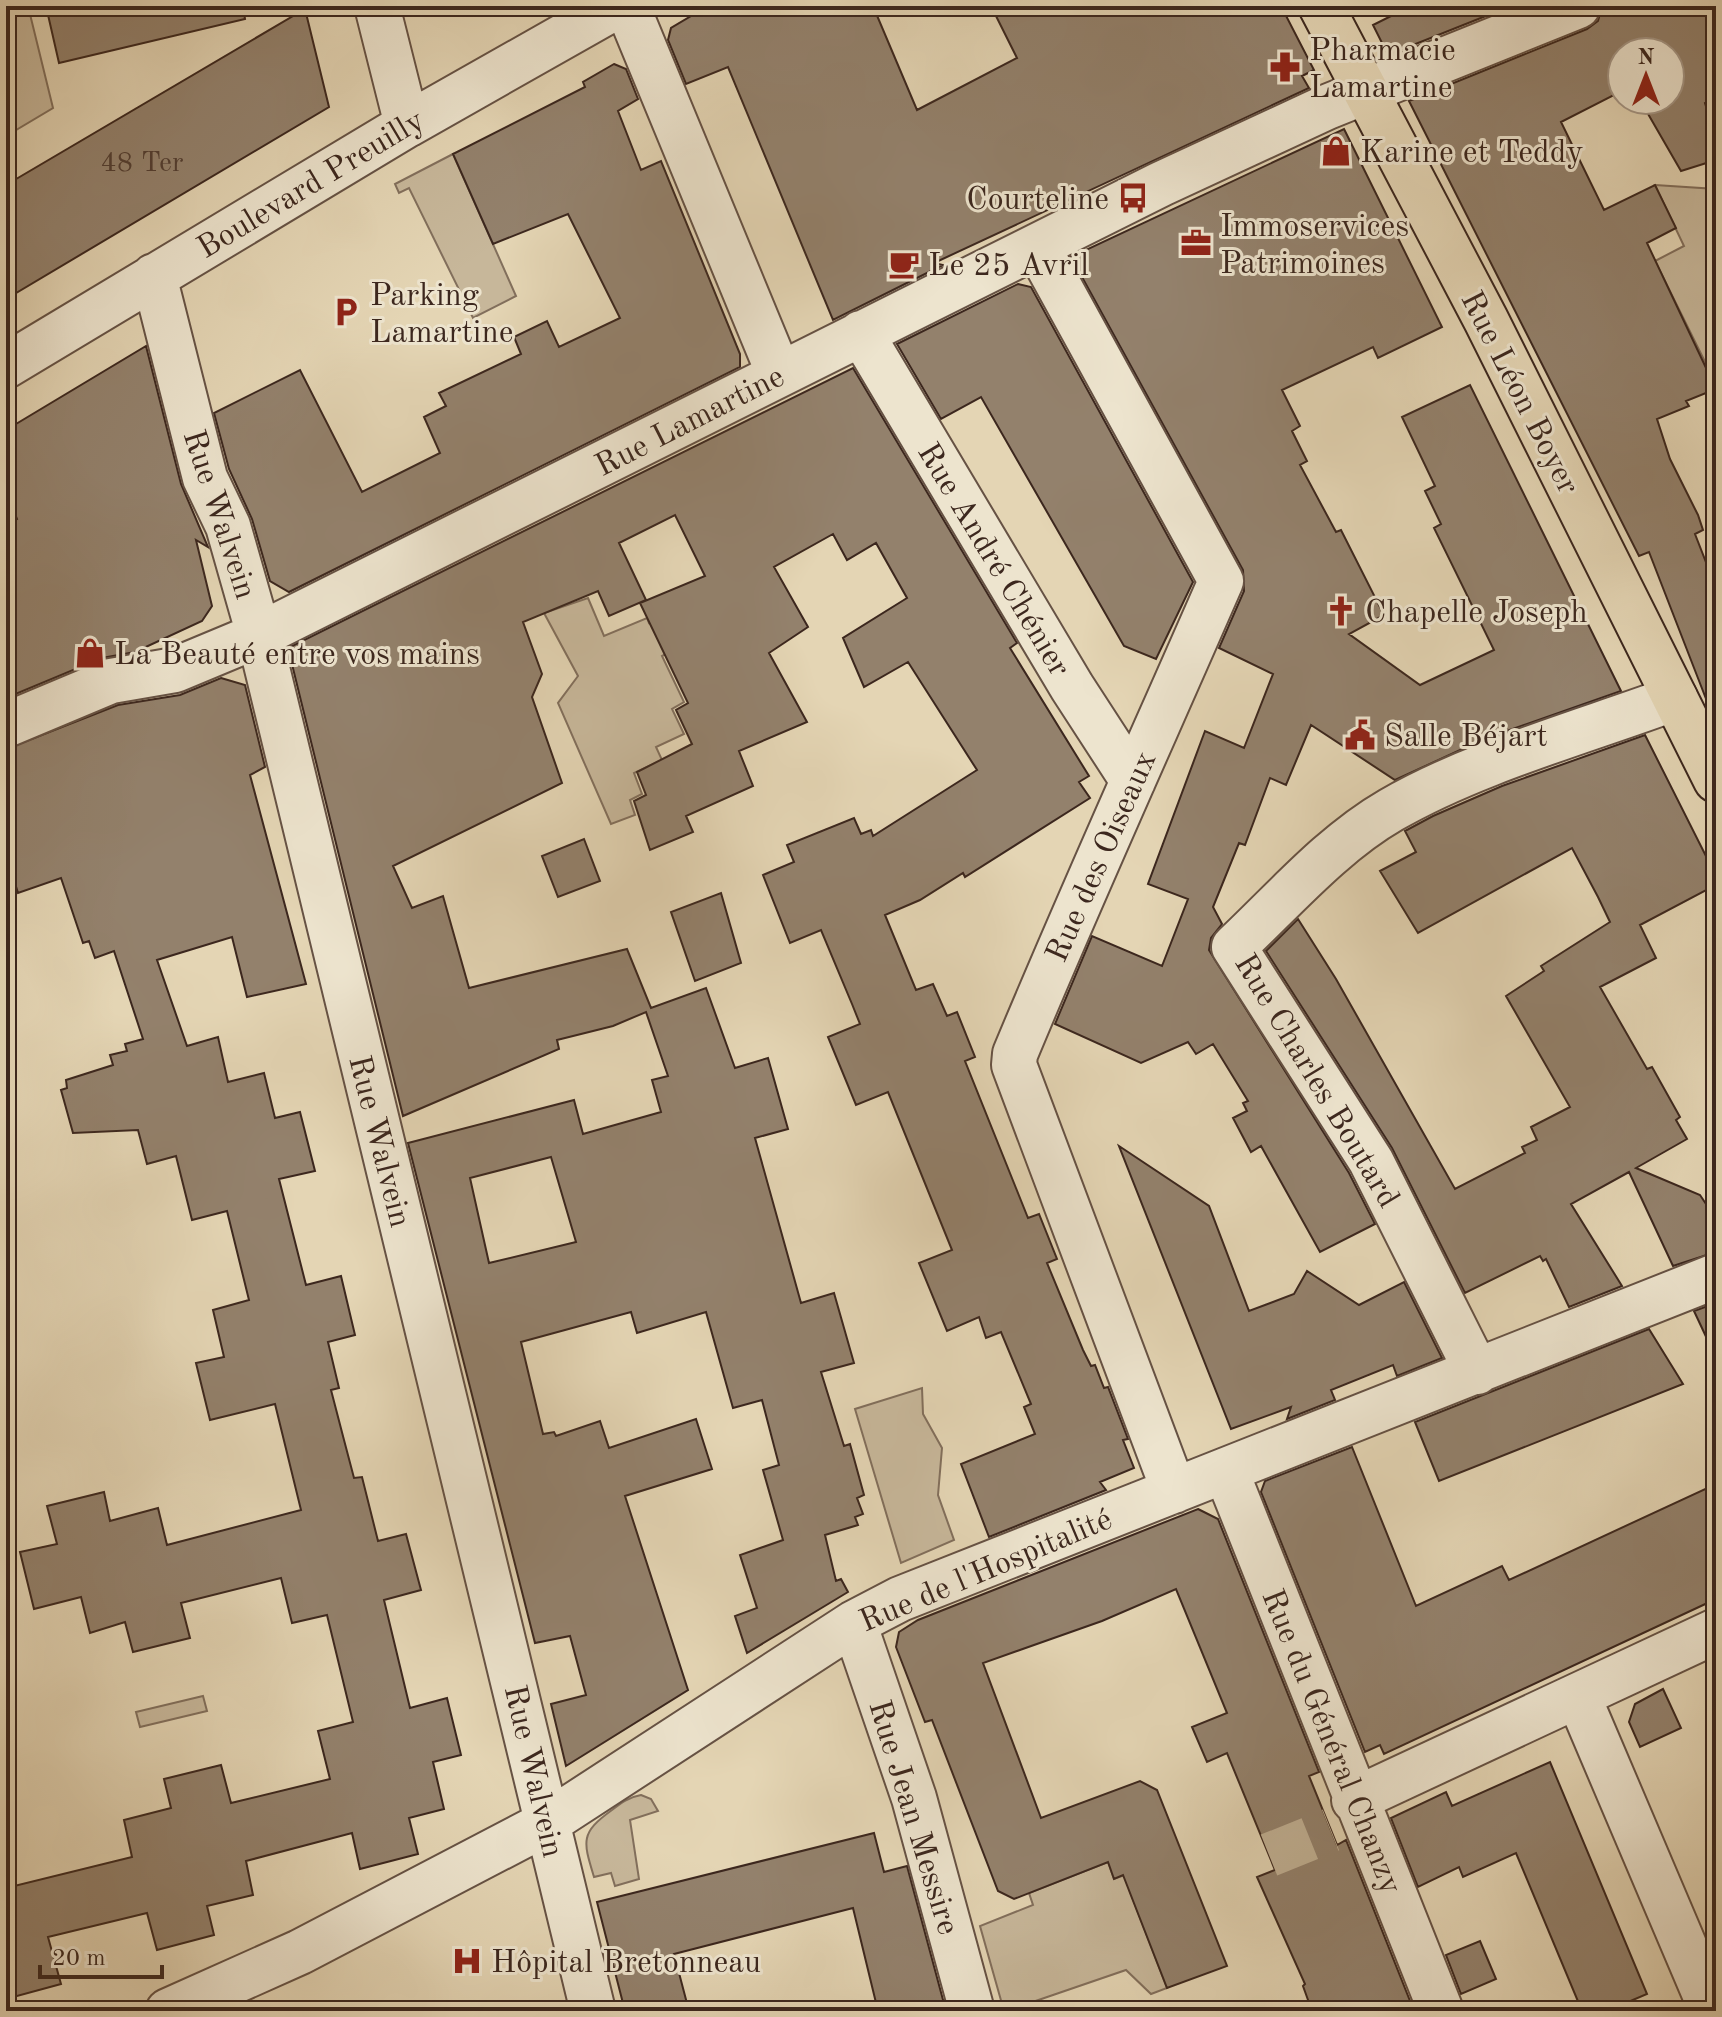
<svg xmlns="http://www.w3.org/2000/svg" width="1722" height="2017" font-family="'Old Standard TT',serif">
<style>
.green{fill:#c7b79a;stroke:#826f5c;stroke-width:2}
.building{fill:#93816c;stroke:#3c271e;stroke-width:2;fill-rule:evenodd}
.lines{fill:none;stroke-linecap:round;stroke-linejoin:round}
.minor-tunnel{stroke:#c2b296;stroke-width:44;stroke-dasharray:44 22;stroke-linecap:butt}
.minor-casing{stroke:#665244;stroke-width:48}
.major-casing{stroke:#3c271e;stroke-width:48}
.minor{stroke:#ede4ce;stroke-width:44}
.major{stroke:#e4d5b4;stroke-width:44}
.labels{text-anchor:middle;stroke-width:6;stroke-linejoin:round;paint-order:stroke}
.number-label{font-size:28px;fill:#523e32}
.poi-label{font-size:32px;fill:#3c271e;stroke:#ede4ce;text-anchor:start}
.street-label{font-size:32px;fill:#3c271e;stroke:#ede4ce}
</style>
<rect width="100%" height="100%" fill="#e4d5b4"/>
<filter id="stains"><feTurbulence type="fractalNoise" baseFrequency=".0025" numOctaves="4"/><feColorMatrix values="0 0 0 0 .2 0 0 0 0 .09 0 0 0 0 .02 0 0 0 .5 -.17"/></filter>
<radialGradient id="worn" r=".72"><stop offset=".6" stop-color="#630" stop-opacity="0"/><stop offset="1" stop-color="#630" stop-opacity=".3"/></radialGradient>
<path class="green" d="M6 6H28L53 108 6 136Z
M453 154 516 296 473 318 409 188 399 193 395 184Z
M1655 185 1716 189V384L1655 261 1684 246Z
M588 598 604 636 647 618 649 623 660 617 676 649 662 656 684 702 672 709 684 734 656 747 662 760 634 773 642 794 630 800 635 815 611 824 558 703 578 676 544 613Z
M922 1388 923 1414 942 1448 938 1495 954 1540 901 1563 855 1409Z
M203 1696 207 1711 140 1727 136 1712Z
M641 1795 651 1799 658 1811 630 1820 639 1879 615 1886 611 1873 594 1877C583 1841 580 1833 612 1810 621 1803 629 1797 641 1795Z
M1108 1862 1114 1879 1130 1873 1129 1889 1167 1988 1151 1994 1126 1970 1018 2007V2011H1004L980 1926 1033 1905 1029 1893Z"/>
<path class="building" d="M46 6H243L245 19 59 63Z
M708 6H873L917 110 1017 58 991 6H1281L1314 70 1302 76 1309 88 934 263 943 265 833 320 728 67 686 84 668 40 671 28Z
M1411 6H1511L1388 55 1373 25Z
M1602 6H1716V98L1705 103 1716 139V160L1681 171 1640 100H1670V52H1622V91L1561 122 1604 210 1655 185 1676 228 1647 243 1716 389 1686 401 1689 406 1657 419 1670 459 1698 515 1703 530 1695 534 1716 588 1715 722 1649 552 1639 556 1409 101 1587 29 1598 21Z
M305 9 329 107 6 299V185Z
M614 64 626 69 638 99 618 111 641 170 661 161 740 354V367L289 592 270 581 252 519 229 469 214 413 300 370 362 492 440 453 424 417 446 406 439 393 521 354 514 337 547 321 559 347 620 318 568 214 493 244 453 154 585 87 583 82Z
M1344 129 1442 327 1378 358 1373 347 1282 390 1300 426 1292 431 1307 461 1300 465 1336 532 1341 530 1384 615 1349 634 1420 685 1494 650 1434 528 1441 524 1425 491 1435 486 1402 417 1470 385 1621 691 1484 739 1395 780 1311 725 1286 785 1270 778 1245 845 1239 843 1213 907 1222 924 1211 938 1209 950 1349 1173 1375 1224 1320 1252 1261 1146 1251 1152 1233 1118 1247 1111 1243 1103 1248 1101 1213 1044 1196 1054 1188 1042 1141 1063 1055 1024 1092 936 1162 966 1188 899 1148 884 1205 731 1244 748 1273 674 1219 648 1244 591 1243 570 1071 257Z
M1018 284 1031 287 1193 582 1156 659 1124 646 981 397 941 419 897 344Z
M146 346 181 484 208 547 196 540 212 606 202 621 135 652 102 658 6 698V575L11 573 6 552V525L17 519 6 491V430Z
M853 368 1017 643 1010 648 1089 776 1079 782 1090 798 965 877 963 873 920 900 885 915 916 990 933 984 947 1016 957 1012 975 1057 965 1061 1028 1218 1039 1214 1057 1259 1047 1263 1083 1350 1091 1366 1095 1365 1104 1388 1108 1387 1128 1439 1123 1440 1134 1468 1100 1482 1106 1490 989 1537 961 1464 1035 1434 1024 1407 1031 1404 1001 1332 986 1338 979 1317 947 1331 919 1263 952 1250 888 1092 856 1105 828 1037 860 1024 852 1004 821 930 790 943 763 875 794 862 787 845 854 818 861 834 871 830 873 836 977 770 908 662 864 687 843 638 907 598 876 543 847 560 833 534 774 567 808 627 769 653 807 722 739 751 753 786 686 816 693 832 650 850 634 801 646 795 637 772 692 744 676 710 688 703 640 603 705 576 675 515 619 543 646 600 609 616 598 591 523 622 542 674 532 697 562 783 393 866 412 908 443 896 469 988 627 949 651 1008 706 988 735 1068 768 1058 788 1129 755 1138 801 1303 834 1293 854 1363 821 1372 844 1446 850 1444 864 1495 857 1498 863 1514 855 1517 858 1525 825 1535 836 1581 841 1579 848 1592 747 1653 735 1616 757 1608 740 1555 783 1540 763 1470 779 1465 762 1400 733 1408 706 1312 637 1333 631 1312 521 1342 543 1434 554 1432 556 1436 600 1421 609 1448 696 1419 712 1469 625 1496 688 1690 566 1766 551 1704 586 1695 570 1636 535 1643 408 1143 574 1100 583 1134 661 1112 652 1080 668 1076 646 1012 613 1026 557 1040 559 1049 403 1116 288 648ZM551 1157 576 1242 489 1263 470 1178Z
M221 678 245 685 265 767 250 775 306 984 247 997 232 937 157 960 187 1046 218 1037 228 1082 264 1073 275 1118 300 1112 315 1171 279 1179 306 1285 341 1276 355 1335 328 1342 339 1388 331 1390 344 1440 354 1478 362 1477 378 1541 406 1534 421 1590 384 1600 410 1708 447 1698 461 1755 433 1762 444 1809 409 1818 418 1854 360 1869 352 1833 246 1861 253 1895 207 1906 214 1935 157 1950 147 1913 48 1937 61 1984 6 1999V1888L132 1857 124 1820 171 1808 164 1779 221 1765 231 1803 330 1779 318 1731 353 1722 327 1615 292 1623 281 1578 181 1603 190 1638 133 1652 125 1622 90 1633 81 1597 34 1609 20 1552 57 1544 47 1506 104 1492 110 1521 158 1508 167 1545 301 1510 275 1404 210 1420 196 1363 224 1357 213 1310 249 1300 227 1211 192 1220 176 1156 147 1164 138 1130 73 1133 61 1090 67 1088 66 1080 113 1065 110 1055 127 1051 125 1044 143 1039 114 951 95 958 89 941 83 943 61 878 18 893 6 854V749L118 705 180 695Z
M1645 735 1716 876V885L1640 925 1656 958 1600 987 1647 1069 1652 1067 1680 1117 1676 1120 1687 1139 1636 1168 1700 1195 1716 1219V1252L1673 1266 1629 1172 1571 1204 1622 1286 1569 1307 1546 1259 1543 1261 1540 1256 1465 1293 1392 1148 1266 951 1298 919 1336 979 1455 1189 1525 1153 1522 1147 1537 1140 1531 1127 1570 1107 1506 996 1544 971 1541 966 1610 922 1598 897 1572 848 1418 933 1380 871 1416 852 1405 831 1433 816 1502 786Z
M584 839 600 881 558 897 542 856Z
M721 893 741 963 695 981 671 912Z
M1119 1146 1209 1206 1249 1311 1294 1294 1307 1271 1359 1305 1404 1282 1442 1358 1397 1376 1393 1365 1331 1390 1335 1400 1287 1419 1291 1407 1231 1429Z
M1716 1303V1358L1694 1311Z
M1649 1329 1683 1384 1439 1481 1415 1422Z
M1352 1447 1416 1606 1502 1566 1509 1580 1716 1484V1599L1384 1754 1380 1745 1365 1752 1261 1492 1265 1481Z
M1198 1509 1218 1519 1319 1772 1309 1776 1337 1845 1346 1840 1414 2011H1312L1303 1986 1305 1984 1257 1877 1275 1870 1227 1753 1207 1762 1192 1727 1227 1713 1176 1589 1102 1621 983 1663 1041 1818 1140 1781 1157 1790 1227 1966 1167 1988 1123 1875 1114 1879 1108 1862 1014 1899 998 1891 932 1720 925 1722 896 1647 899 1632 918 1620Z
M1663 1689 1681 1728 1640 1747 1629 1722 1635 1704Z
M1550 1762 1647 1994 1607 2011H1582L1516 1853 1463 1877 1459 1867 1418 1887 1391 1818 1446 1792 1452 1806Z
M874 1833 884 1872 907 1866 946 2011H878L853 1908 674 1954 689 2011H625L597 1902Z
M1480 1941 1496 1979 1461 1994 1446 1955Z"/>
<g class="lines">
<path class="minor-tunnel" d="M1269 1855 1331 1830"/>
<g class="minor-casing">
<path id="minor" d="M377 6 407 125
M627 6 779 374
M1037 246 1221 581C1152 739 1081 895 1015 1054L1014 1065 1174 1491
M154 276 205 478 228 526 259 635 593 2011
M861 333 1072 687 1133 781
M6 366 407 125 617 6
M6 725 111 681 175 670 259 635 1161 184 1327 107 1578 6
M1477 1372 1371 1161 1234 947C1283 901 1332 844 1391 810 1474 762 1583 732 1675 698
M1226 1471 1441 2011
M854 1623 914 1798 972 2011
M1578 1696 1712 2011
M1354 1800 1716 1631
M168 2011 300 1952 545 1824 854 1623 900 1599 1716 1276"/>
</g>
<g class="major-casing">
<path id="major" d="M1321 6 1486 320 1716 780"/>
</g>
<use href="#minor" class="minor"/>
<use href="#major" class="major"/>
</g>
<defs>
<g id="pharmacy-bare" transform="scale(2.4)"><path d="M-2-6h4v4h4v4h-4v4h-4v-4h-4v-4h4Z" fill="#8f2418" stroke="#ede4ce" stroke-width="2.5" paint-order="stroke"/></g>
<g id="shop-bare" transform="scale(2.4)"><path d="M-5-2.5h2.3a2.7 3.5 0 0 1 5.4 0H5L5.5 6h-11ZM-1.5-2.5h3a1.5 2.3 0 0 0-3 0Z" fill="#8f2418" stroke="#ede4ce" stroke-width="2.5" paint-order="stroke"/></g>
<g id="bus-bare" transform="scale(2.4)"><path d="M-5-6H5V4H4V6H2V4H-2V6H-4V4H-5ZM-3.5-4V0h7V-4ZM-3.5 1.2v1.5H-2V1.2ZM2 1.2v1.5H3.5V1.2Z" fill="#8f2418" stroke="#ede4ce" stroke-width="2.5" paint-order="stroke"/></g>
<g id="office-bare" transform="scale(2.4)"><path d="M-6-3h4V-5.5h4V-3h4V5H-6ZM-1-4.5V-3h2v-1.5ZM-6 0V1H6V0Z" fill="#8f2418" stroke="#ede4ce" stroke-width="2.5" paint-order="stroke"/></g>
<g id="cafe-bare" transform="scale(2.4)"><path d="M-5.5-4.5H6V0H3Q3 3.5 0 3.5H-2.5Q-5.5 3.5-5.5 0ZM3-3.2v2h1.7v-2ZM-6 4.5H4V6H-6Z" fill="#8f2418" stroke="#ede4ce" stroke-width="2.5" paint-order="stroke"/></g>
<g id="parking-bare" transform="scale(2.4)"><path d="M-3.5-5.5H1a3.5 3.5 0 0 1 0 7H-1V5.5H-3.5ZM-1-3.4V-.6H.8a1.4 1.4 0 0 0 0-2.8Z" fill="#8f2418" stroke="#ede4ce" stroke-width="2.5" paint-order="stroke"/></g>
<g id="church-bare" transform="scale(2.4)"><path d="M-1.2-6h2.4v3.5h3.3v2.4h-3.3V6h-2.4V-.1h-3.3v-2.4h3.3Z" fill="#8f2418" stroke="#ede4ce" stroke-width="2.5" paint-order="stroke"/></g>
<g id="civic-bare" transform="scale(2.4)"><path d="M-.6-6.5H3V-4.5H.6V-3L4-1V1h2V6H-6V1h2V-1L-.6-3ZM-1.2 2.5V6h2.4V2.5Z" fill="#8f2418" stroke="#ede4ce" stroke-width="2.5" paint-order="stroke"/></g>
<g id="hospital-bare" transform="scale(2.4)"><path d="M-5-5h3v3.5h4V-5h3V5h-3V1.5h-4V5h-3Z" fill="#8f2418" stroke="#ede4ce" stroke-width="2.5" paint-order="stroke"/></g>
</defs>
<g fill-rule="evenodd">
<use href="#pharmacy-bare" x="1285" y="67"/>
<use href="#shop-bare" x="1336" y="151"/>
<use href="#bus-bare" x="1133" y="198"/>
<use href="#office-bare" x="1196" y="243"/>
<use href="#cafe-bare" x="904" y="264"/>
<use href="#parking-bare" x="346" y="312"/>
<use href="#church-bare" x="1341" y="611"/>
<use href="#shop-bare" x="90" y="653"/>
<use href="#civic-bare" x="1360" y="735"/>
<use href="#hospital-bare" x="467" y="1961"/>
</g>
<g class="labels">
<g class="number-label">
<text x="142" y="171">48 Ter</text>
</g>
<g class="poi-label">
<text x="1309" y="60">Pharmacie<tspan x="1309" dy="37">Lamartine</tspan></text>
<text x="1360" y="162">Karine et Teddy</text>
<text x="1109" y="209" text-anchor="end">Courteline</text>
<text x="1220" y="236">Immoservices<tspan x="1220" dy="37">Patrimoines</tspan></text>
<text x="928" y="275">Le 25 Avril</text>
<text x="370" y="305">Parking<tspan x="370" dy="37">Lamartine</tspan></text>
<text x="1365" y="622">Chapelle Joseph</text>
<text x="114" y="664">La Beauté entre vos mains</text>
<text x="1384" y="746">Salle Béjart</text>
<text x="491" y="1972">Hôpital Bretonneau</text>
</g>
<g class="street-label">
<text transform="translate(310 183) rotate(-31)" y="11">Boulevard Preuilly</text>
<text transform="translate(1521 392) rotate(63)" y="11">Rue Léon Boyer</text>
<text transform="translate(689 420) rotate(-27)" y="11">Rue Lamartine</text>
<text transform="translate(221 514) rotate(72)" y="11">Rue Walvein</text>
<text transform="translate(995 559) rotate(59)" y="11">Rue André Chénier</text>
<text transform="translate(1100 856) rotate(-66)" y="11">Rue des Oiseaux</text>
<text transform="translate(1318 1080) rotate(59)" y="11">Rue Charles Boutard</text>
<text transform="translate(381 1141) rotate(76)" y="11">Rue Walvein</text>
<text transform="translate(985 1569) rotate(-23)" y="11">Rue de l'Hospitalité</text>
<text transform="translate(1333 1741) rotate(68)" y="11">Rue du Général Chanzy</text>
<text transform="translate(535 1771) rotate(77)" y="11">Rue Walvein</text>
<text transform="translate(915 1817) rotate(73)" y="11">Rue Jean Messire</text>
</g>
</g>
<rect width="1722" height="2017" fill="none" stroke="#e4d5b4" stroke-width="32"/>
<rect x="8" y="8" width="1706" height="2001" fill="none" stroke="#3c271e" stroke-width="4"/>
<rect x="16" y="16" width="1690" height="1985" fill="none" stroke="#3c271e" stroke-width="2"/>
<g transform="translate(1646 76)"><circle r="38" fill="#ede4ce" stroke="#a69888" stroke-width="2"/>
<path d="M0-6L14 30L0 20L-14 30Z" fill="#8f2418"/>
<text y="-12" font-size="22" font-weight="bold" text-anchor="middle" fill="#3c271e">N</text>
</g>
<path d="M40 1965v12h122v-12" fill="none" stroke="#3c271e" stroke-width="4"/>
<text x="52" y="1965" font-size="24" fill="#3c271e" stroke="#ede4ce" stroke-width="6" paint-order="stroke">20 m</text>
<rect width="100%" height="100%" filter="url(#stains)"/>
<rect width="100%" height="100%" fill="url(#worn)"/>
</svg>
